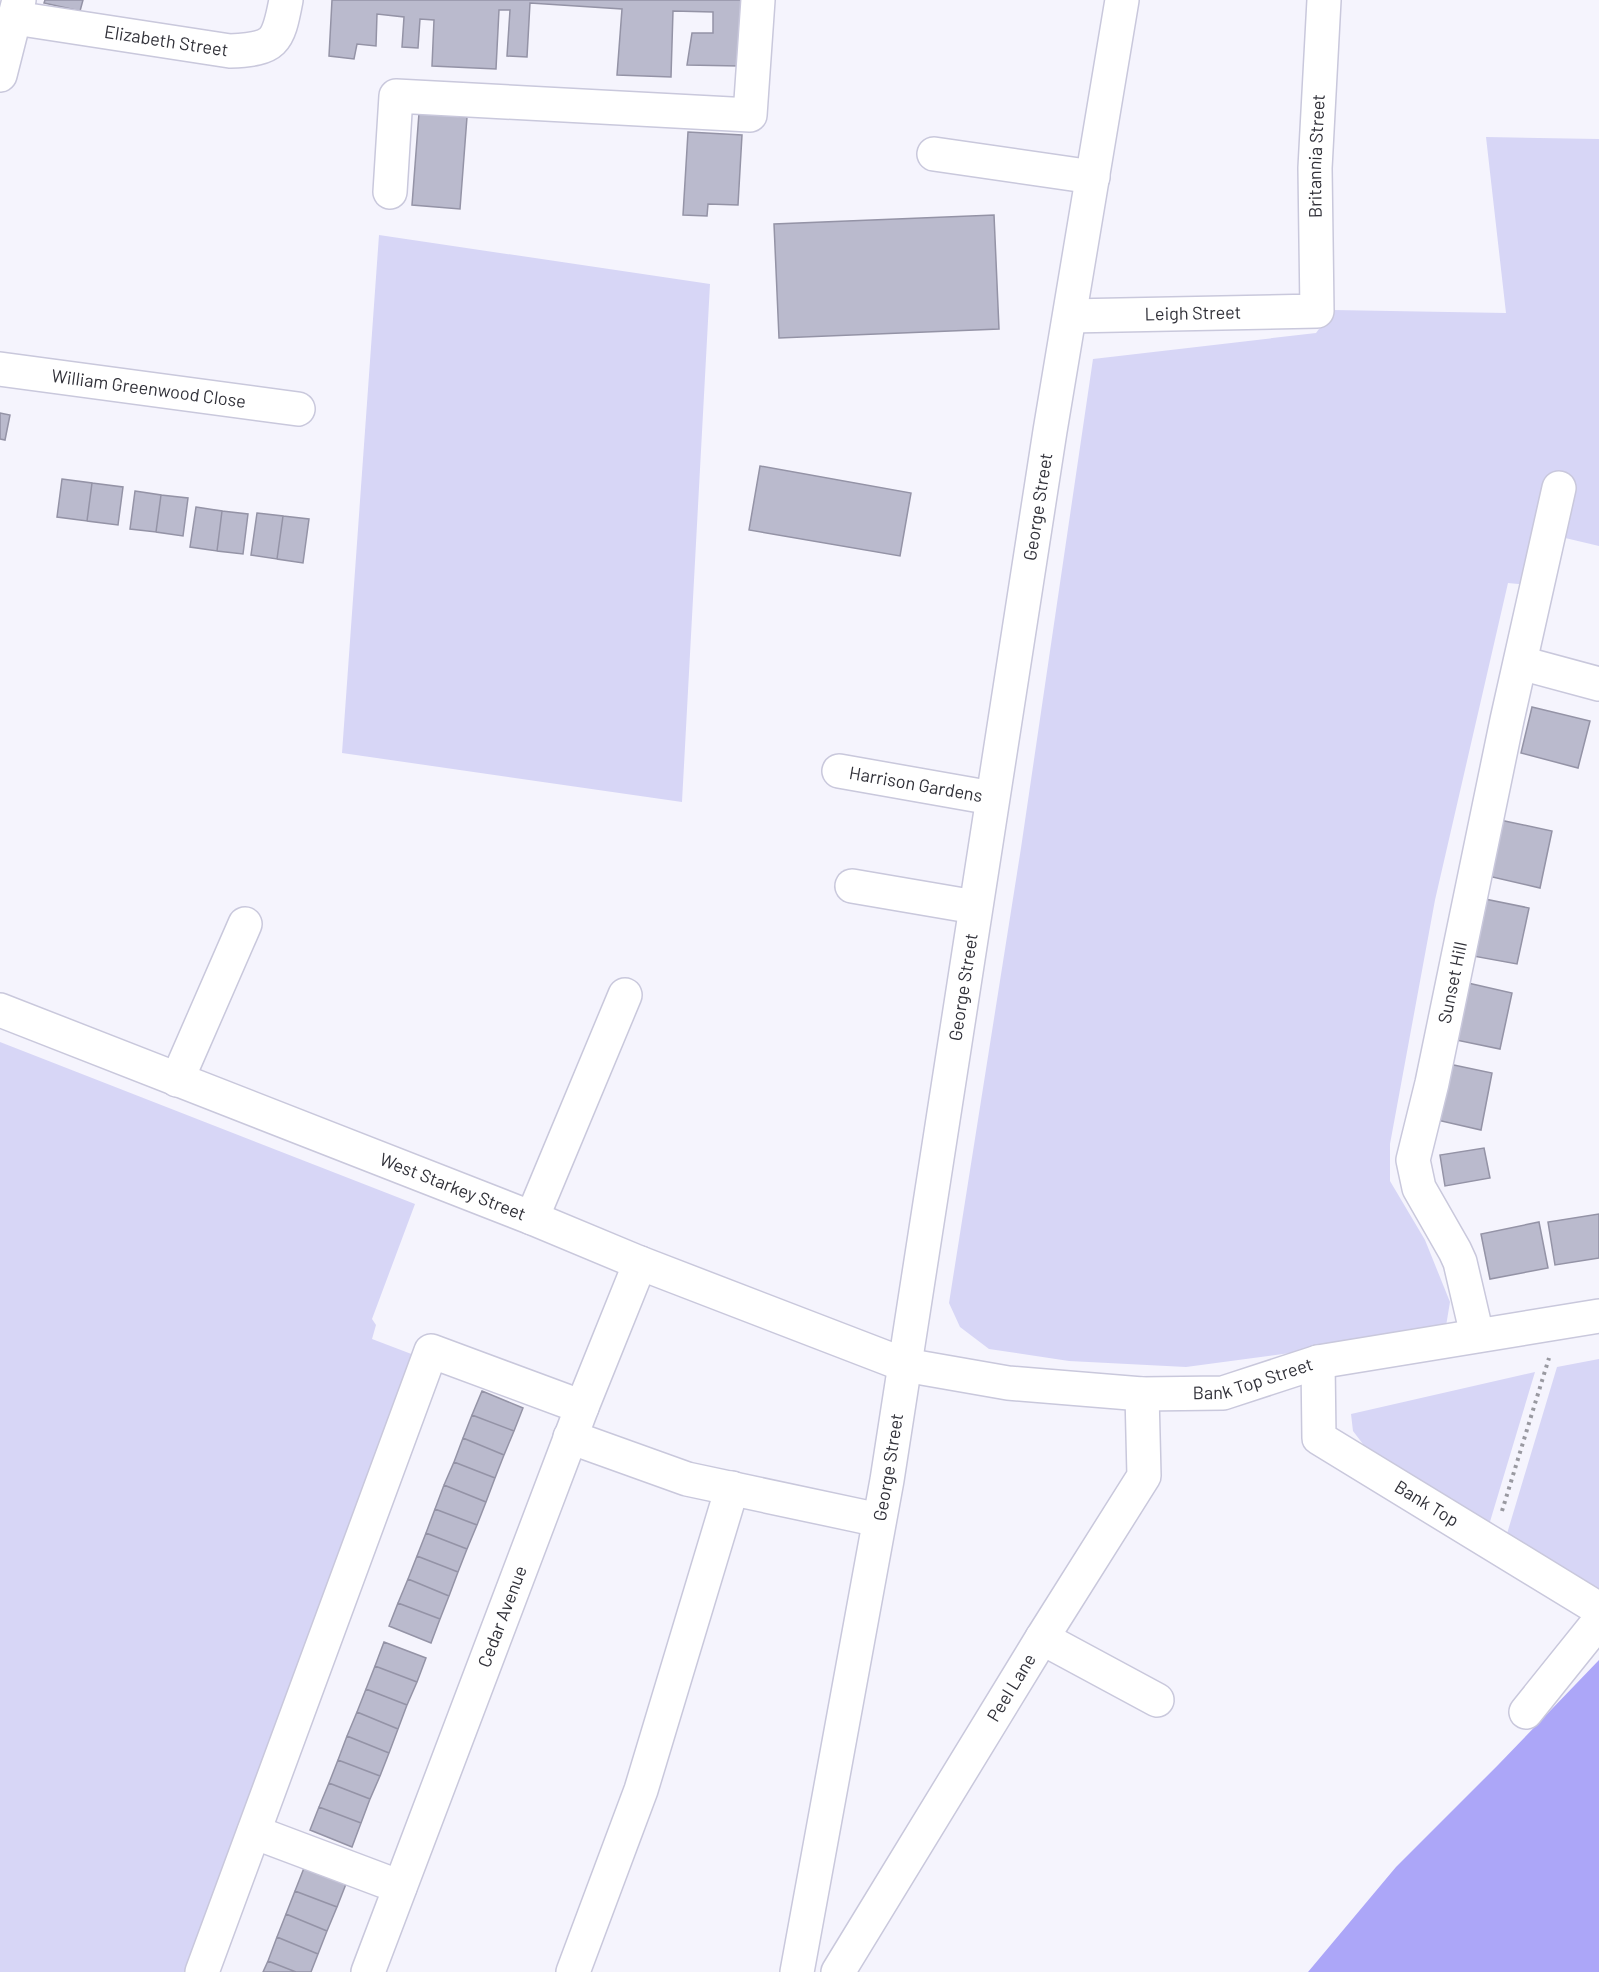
<svg xmlns="http://www.w3.org/2000/svg" width="1599" height="1972" font-family="Barlow,sans-serif">
<style>
.green{fill:#d7d6f6}
.forest{fill:#aca6f8}
.building{fill:#babacd;stroke:#9493a6;stroke-width:1.5}
.lines{fill:none;stroke-linecap:round;stroke-linejoin:round}
.minor-casing{stroke:#c9c8dc;stroke-width:36}
.path{stroke:#9999a1;stroke-width:4;stroke-dasharray:3 4.5;stroke-linecap:butt}
.minor{stroke:#fff;stroke-width:33}
.labels{text-anchor:middle;stroke-width:6;stroke-linejoin:round;paint-order:stroke}
.street-label{font-size:18px;fill:#313139;stroke:#fff}
</style>
<rect width="100%" height="100%" fill="#f5f4fd"/>
<path class="green" d="M1486 137 1599 139V546L1561 537 1550 587 1508 583 1435 900 1390 1144V1181L1425 1240 1450 1302 1445 1332 1186 1367 1069 1361 989 1349 960 1327 949 1303 1021 848 1093 359 1316 333 1333 310 1506 313Z
M379 235 710 284 682 802 342 753Z
M0 1042 415 1204 372 1319 376 1325 372 1339 414 1355 193 1972H0Z
M1599 1359V1592L1506 1537 1557 1367Z
M1535 1372 1489 1525 1369 1452 1353 1431 1351 1414Z"/>
<path class="forest" d="M1599 1660V1972H1308L1396 1867 1498 1765Z"/>
<path class="building" d="M45 0H83L80 11 44 3Z
M332 0H746L739 66 687 65 692 33H713V12L673 11 671 77 617 75 622 9 530 3 527 57 507 56 510 10H499L496 69 432 66 434 20 420 19 418 48 402 47 404 17 377 14 376 46 357 44 354 59 329 56Z
M419 113 467 117 460 209 412 205Z
M688 132 742 135 738 205 708 204 707 216 683 215Z
M994 215 999 329 779 338 774 224Z
M0 413 10 415 5 440 0 439Z
M760 466 911 493 900 556 749 530Z
M62 479 92 483 87 521 57 517Z
M92 483 123 487 118 525 87 521Z
M135 491 161 495 156 532 130 529Z
M161 495 188 498 183 536 156 532Z
M196 507 222 511 217 551 190 547Z
M222 511 248 514 243 554 217 551Z
M257 513 283 516 277 559 251 555Z
M283 516 309 519 303 563 277 559Z
M1532 707 1590 721 1578 768 1521 753Z
M1500 820 1552 831 1540 888 1488 876Z
M1485 899 1529 908 1517 964 1473 956Z
M1468 983 1512 993 1500 1049 1456 1040Z
M1449 1064 1492 1073 1481 1130 1437 1120Z
M1484 1148 1490 1178 1445 1186 1440 1155Z
M1599 1214V1258L1555 1265 1548 1222Z
M1539 1222 1548 1268 1490 1279 1481 1234Z
M482 1391 523 1408 514 1431 472 1415Z
M472 1415 514 1431 504 1455 463 1438Z
M463 1438 504 1455 495 1478 454 1462Z
M454 1462 495 1478 486 1502 444 1485Z
M444 1485 486 1502 477 1525 435 1509Z
M435 1509 477 1525 467 1549 426 1533Z
M426 1533 467 1549 458 1572 417 1556Z
M417 1556 458 1572 449 1596 408 1579Z
M408 1579 449 1596 440 1619 398 1603Z
M398 1603 440 1619 431 1643 389 1626Z
M384 1642 426 1658 417 1682 375 1666Z
M375 1666 417 1682 407 1705 366 1689Z
M366 1689 407 1705 398 1729 357 1712Z
M357 1712 398 1729 389 1753 347 1736Z
M347 1736 389 1753 380 1776 338 1760Z
M338 1760 380 1776 370 1799 329 1783Z
M329 1783 370 1799 361 1823 319 1807Z
M319 1807 361 1823 352 1847 310 1830Z
M304 1868 346 1884 337 1907 295 1891Z
M295 1891 337 1907 327 1931 286 1914Z
M286 1914 327 1931 318 1954 277 1937Z
M277 1937 318 1954 311 1972H296L268 1961Z
M268 1961 296 1972H263Z"/>
<g class="lines">
<g class="minor-casing">
<g id="minor">
<path id="s1" d="M15 18 230 51C275 49 278 43 286 0"/>
<path d="M0 75 19 0"/>
<path d="M934 154 1093 177"/>
<path d="M390 192 396 96 750 115 758 0"/>
<path id="s2" d="M1070 316 1317 311 1315 168 1324 0"/>
<path id="s3" d="M0 369 298 409"/>
<path d="M1521 663 1599 684"/>
<path id="s4" d="M839 771 992 798"/>
<path d="M852 886 975 907"/>
<path id="s5" d="M0 1010 532 1218 640 1263 905 1365 1008 1383 1142 1394 1223 1393 1318 1362 1599 1316"/>
<path d="M177 1080 245 924"/>
<path d="M532 1218 625 995"/>
<path id="s6" d="M1477 1335 1460 1262 1455 1251 1419 1188 1413 1160 1432 1083 1507 720 1559 488"/>
<path id="s7" d="M1318 1362 1319 1438 1599 1609"/>
<path d="M570 1437 687 1479 879 1520"/>
<path d="M1042 1638 1157 1700"/>
<path d="M1526 1712 1599 1621"/>
<path d="M254 1832 400 1887"/>
<path d="M202 1972 431 1351 582 1407"/>
<path id="s8" d="M368 1972 582 1407 640 1263"/>
<path d="M573 1972 641 1790 732 1488"/>
<path id="s9" d="M797 1972 887 1480 1050 431 1122 0"/>
<path id="s10" d="M838 1972 1042 1638 1144 1476 1142 1394"/>
</g>
</g>
<path class="path" d="M1502 1511 1549 1358"/>
<use href="#minor" class="minor"/>
</g>
<g class="labels">
<g class="street-label">
<text dy="6" stroke="none"><textPath href="#s1" startOffset="153">Elizabeth Street</textPath></text>
<text dy="6" stroke="none"><textPath href="#s2" startOffset="402">Britannia Street</textPath></text>
<text dy="6" stroke="none"><textPath href="#s2" startOffset="123">Leigh Street</textPath></text>
<text dy="6" stroke="none"><textPath href="#s3" startOffset="150">William Greenwood Close</textPath></text>
<text dy="6" stroke="none"><textPath href="#s9" startOffset="1485">George Street</textPath></text>
<text dy="6" stroke="none"><textPath href="#s4" startOffset="78">Harrison Gardens</textPath></text>
<text dy="6" stroke="none"><textPath href="#s6" startOffset="370">Sunset Hill</textPath></text>
<text dy="6" stroke="none"><textPath href="#s9" startOffset="999">George Street</textPath></text>
<text dy="6" stroke="none"><textPath href="#s5" startOffset="486">West Starkey Street</textPath></text>
<text dy="6" stroke="none"><textPath href="#s5" startOffset="1324">Bank Top Street</textPath></text>
<text dy="6" stroke="none"><textPath href="#s9" startOffset="513">George Street</textPath></text>
<text dy="6" stroke="none"><textPath href="#s7" startOffset="202">Bank Top</textPath></text>
<text dy="6" stroke="none"><textPath href="#s8" startOffset="380">Cedar Avenue</textPath></text>
<text dy="6" stroke="none"><textPath href="#s10" startOffset="333">Peel Lane</textPath></text>
</g>
</g>
</svg>
